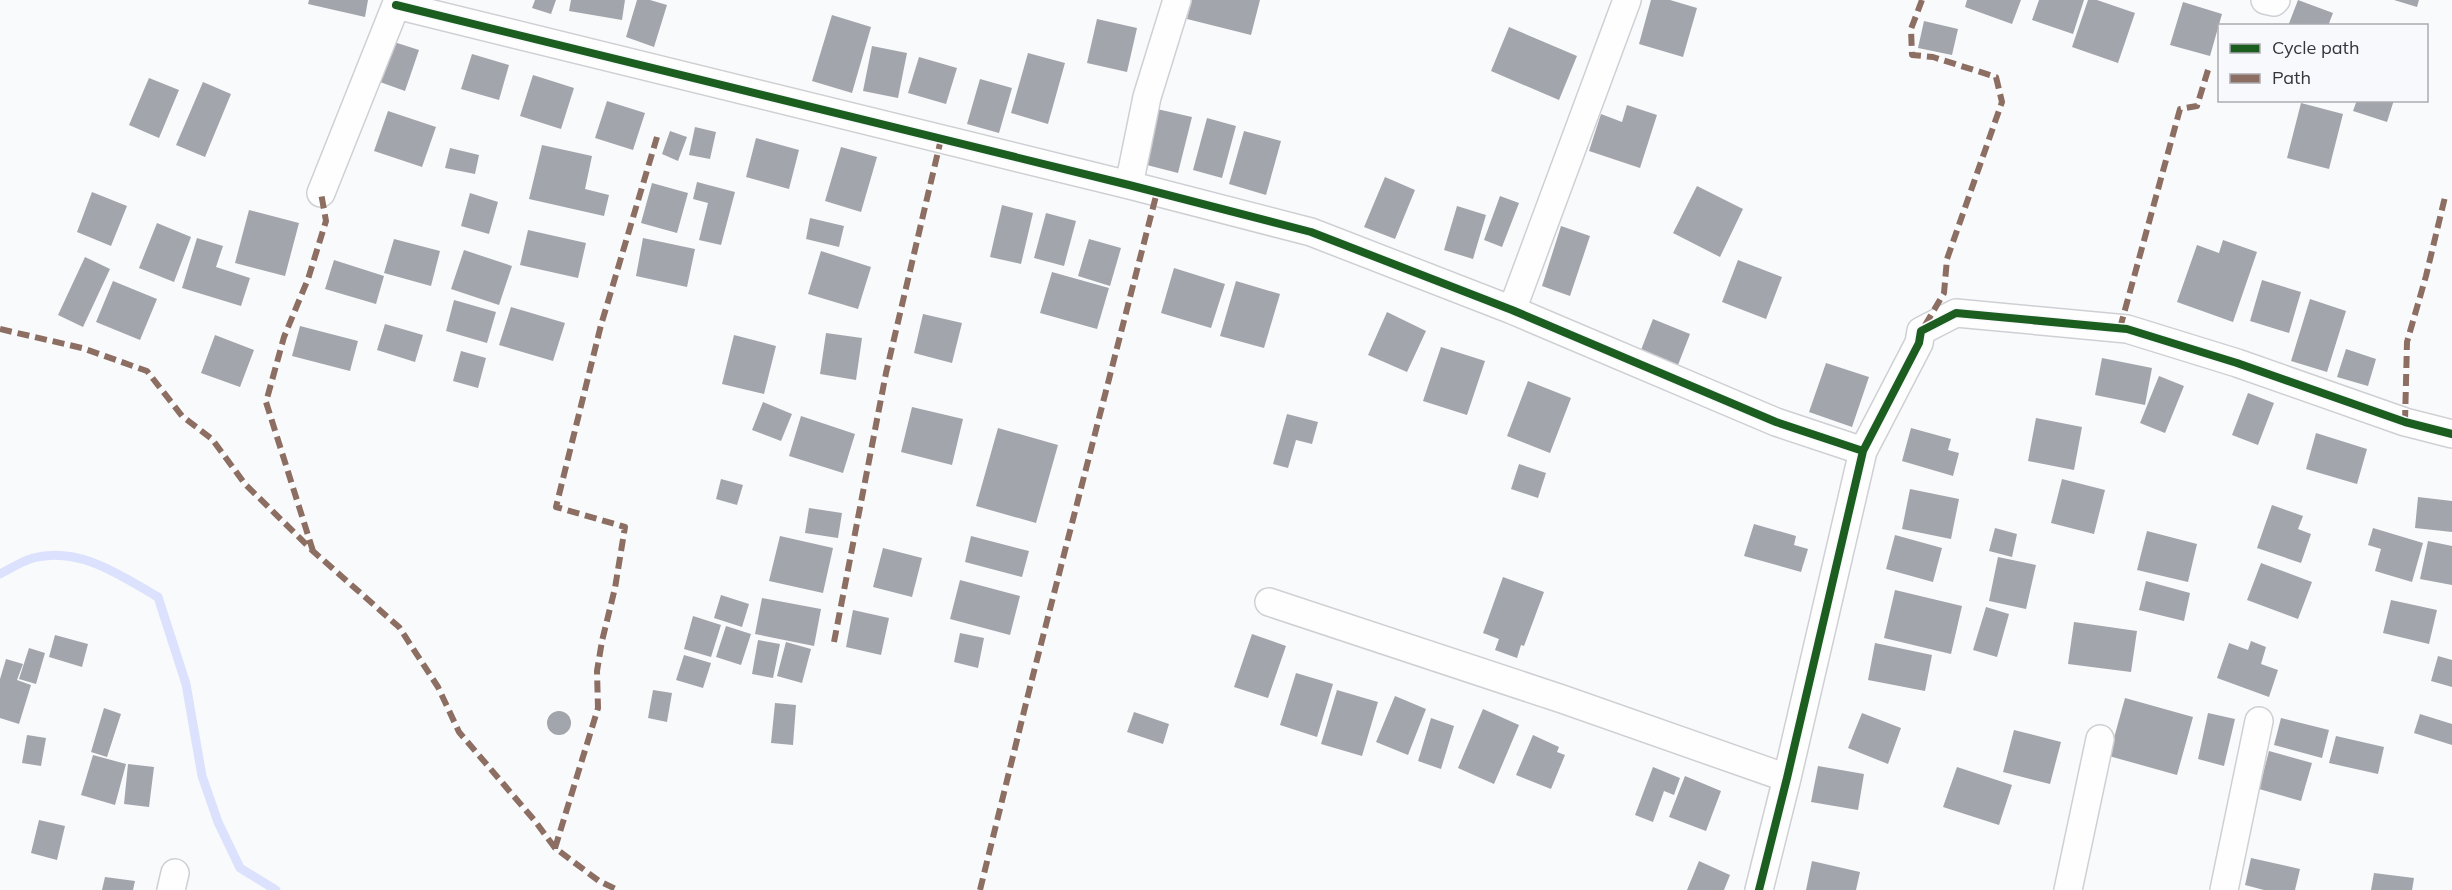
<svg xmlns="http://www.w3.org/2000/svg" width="2452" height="890" font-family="Mulish,sans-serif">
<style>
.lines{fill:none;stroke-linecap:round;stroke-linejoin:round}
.stream{stroke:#dce2fd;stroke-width:9}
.building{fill:#a3a5ac}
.minor-casing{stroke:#ced0d4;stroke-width:30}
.minor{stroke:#fefeff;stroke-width:27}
.quiet{stroke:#8d6e63;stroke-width:6;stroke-dasharray:12 6;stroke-linecap:butt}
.cycleway-casing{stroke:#f8f9fd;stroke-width:11}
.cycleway{stroke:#1b5e20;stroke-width:8}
</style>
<rect width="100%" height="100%" fill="#f9fafc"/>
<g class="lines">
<path class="stream" d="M0 574C10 569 22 561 33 558 79 546 120 575 158 597L186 684 202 776 218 822 240 868 276 890"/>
</g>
<path class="building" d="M309 0H368L365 17 308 4Z
M535 0H556L551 14 532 8Z
M571 0H625L622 20 569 11Z
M637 0H650L667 5 654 47 626 37Z
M1192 0H1260L1251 35 1187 19Z
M1651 0H1670L1697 8 1683 57 1639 44Z
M1967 0H2021L2012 24 1965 7Z
M2039 0H2084L2073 34 2032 20Z
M2088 0H2097L2135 13 2118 63 2072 47Z
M2298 0 2333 13 2328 26H2288Z
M2394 0H2419L2417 7Z
M2183 2 2222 14 2210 56 2170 45Z
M832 15 871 27 852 93 812 81Z
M1097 19 1137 28 1127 72 1087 63Z
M1924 21 1958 29 1952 55 1918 48Z
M1509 27 1577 56 1559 100 1491 71Z
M394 42 419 50 405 91 380 82Z
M872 46 907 53 898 98 863 91Z
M1028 53 1065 63 1048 124 1011 113Z
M472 54 509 65 499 100 461 89Z
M919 57 957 68 946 104 908 93Z
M533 75 574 88 561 129 520 116Z
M149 78 179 90 159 138 129 125Z
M980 79 1012 88 999 133 967 124Z
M203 82 231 94 205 157 176 145Z
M2357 100H2394L2387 122 2353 111Z
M607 101 645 113 633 150 595 138Z
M2301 103 2343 114 2329 169 2287 158Z
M1627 105 1657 115 1640 168 1589 151 1601 114 1622 122Z
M1157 109 1192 117 1178 173 1143 164Z
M388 111 436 127 422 167 374 151Z
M1207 118 1236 126 1222 178 1193 170Z
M695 127 716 132 710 159 689 155Z
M670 131 687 137 678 161 662 154Z
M1244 131 1281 141 1266 195 1229 184Z
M756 138 799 150 789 189 746 177Z
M542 145 592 156 585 189 609 195 604 216 529 199Z
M841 147 877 157 861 212 825 201Z
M450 148 479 155 475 174 445 168Z
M1385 177 1415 190 1395 239 1364 227Z
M697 182 735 192 721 245 699 240 708 203 693 199Z
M652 183 688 193 677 233 641 223Z
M1697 186 1743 209 1720 257 1673 233Z
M92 192 127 206 111 246 77 232Z
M470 193 498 202 489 234 461 226Z
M1500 196 1519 203 1502 247 1484 240Z
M1002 205 1033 213 1021 264 990 257Z
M1457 206 1486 215 1473 259 1444 250Z
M249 210 299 223 285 276 235 263Z
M1046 213 1076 221 1064 266 1034 258Z
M810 218 844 226 839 247 806 239Z
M157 223 191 237 174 282 139 268Z
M1561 226 1590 236 1570 296 1542 286Z
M528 230 586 243 578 278 520 265Z
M197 238 223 246 216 267 250 278 241 306 182 288Z
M643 238 695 249 687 287 636 276Z
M394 239 440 251 431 286 384 273Z
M1089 239 1121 248 1110 286 1078 276Z
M2223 240 2257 252 2233 322 2177 302 2197 245 2219 253Z
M464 250 512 266 499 305 451 289Z
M821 251 871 267 858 309 808 294Z
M85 257 110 269 83 327 58 315Z
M334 260 384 276 376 304 325 289Z
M1738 260 1782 277 1766 319 1722 302Z
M1174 268 1225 284 1211 328 1161 313Z
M1052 272 1109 288 1097 329 1040 313Z
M2262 280 2301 292 2289 333 2250 321Z
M113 281 157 299 140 340 96 322Z
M1236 281 1280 294 1264 348 1220 336Z
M2310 299 2346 311 2327 372 2291 361Z
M454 300 496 312 487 343 446 331Z
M511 307 565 323 553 361 499 345Z
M1387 312 1426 331 1407 372 1368 355Z
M923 314 962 323 952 363 914 353Z
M1653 319 1690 334 1678 365 1641 350Z
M385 324 423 335 415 362 377 350Z
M300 326 358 341 350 371 292 356Z
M826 333 862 338 856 380 820 374Z
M215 335 254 350 240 387 201 373Z
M734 335 776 346 764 394 722 384Z
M1441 347 1485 361 1467 415 1423 401Z
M2346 349 2376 359 2368 386 2337 377Z
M461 351 486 358 478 388 453 381Z
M2102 358 2152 368 2145 405 2095 395Z
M1826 363 1869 377 1852 427 1809 412Z
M2159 376 2184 386 2165 433 2140 423Z
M1528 381 1571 398 1550 453 1507 436Z
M2248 393 2274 403 2258 445 2232 435Z
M763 402 792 414 781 441 752 430Z
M912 407 963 419 952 465 901 452Z
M1287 414 1318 422 1312 444 1296 440 1288 468 1273 464Z
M801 416 855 434 843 473 789 456Z
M2036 418 2082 427 2074 470 2028 461Z
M998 428 1058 445 1036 523 976 506Z
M1911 428 1951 439 1948 450 1959 453 1953 476 1902 461Z
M2316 433 2367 449 2357 484 2306 469Z
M1519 464 1546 473 1538 498 1511 489Z
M721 479 743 485 737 505 716 499Z
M2062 479 2105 490 2094 534 2051 523Z
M1910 489 1959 499 1951 539 1902 529Z
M2418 497 2452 501V532L2415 528Z
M2272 505 2303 516 2298 529 2311 534 2301 563 2257 548Z
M809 508 842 513 838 538 805 533Z
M1754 524 1796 536 1794 545 1808 549 1801 572 1744 556Z
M1995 528 2017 534 2012 557 1989 551Z
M2373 528 2423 543 2412 582 2375 571 2381 549 2368 545Z
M2147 531 2197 544 2188 582 2137 570Z
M1895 535 1942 548 1933 582 1886 569Z
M780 536 833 548 823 593 769 581Z
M971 536 1029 551 1022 577 965 562Z
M2428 541 2452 546V585L2420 579Z
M883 548 922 558 912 597 873 587Z
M1998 557 2036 565 2026 609 1989 601Z
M2261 563 2312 582 2298 619 2247 600Z
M1503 577 1544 592 1524 646 1521 645 1517 658 1495 650 1499 639 1483 633Z
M960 580 1020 596 1010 635 950 619Z
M2146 581 2190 593 2184 621 2139 610Z
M1895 590 1962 606 1951 654 1884 638Z
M721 595 749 604 742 627 714 618Z
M762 598 821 609 814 646 755 634Z
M2391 600 2437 610 2429 644 2383 633Z
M1986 607 2009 614 1997 657 1973 650Z
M853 610 889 618 881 655 846 647Z
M693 616 721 625 711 657 684 649Z
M2074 622 2137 631 2131 672 2068 664Z
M726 626 751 634 741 665 716 657Z
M960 633 984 638 978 668 954 662Z
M1252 634 1286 646 1268 698 1234 687Z
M55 635 88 644 82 667 49 657Z
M758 640 780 644 773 678 752 674Z
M2251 641 2266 647 2261 664 2278 670 2269 697 2217 678 2229 643 2248 650Z
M786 642 811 649 802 683 777 676Z
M1875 643 1932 655 1925 691 1868 680Z
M29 648 45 653 36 684 19 679Z
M684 655 711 663 703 688 676 680Z
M2438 656 2452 660V687L2431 681Z
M6 659 23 664 17 680 31 685 19 724 0 718V679Z
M1296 673 1333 684 1317 737 1280 725Z
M653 690 672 693 667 722 648 718Z
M1337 690 1378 702 1362 756 1321 744Z
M1395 696 1426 709 1408 755 1376 742Z
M2125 698 2193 717 2177 775 2109 756Z
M775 703 796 705 793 745 771 743Z
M104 708 121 714 107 757 91 752Z
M1483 709 1519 725 1494 784 1458 768Z
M547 723a12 12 0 1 1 24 0a12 12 0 1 1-24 0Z
M1134 712 1169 724 1163 744 1127 732Z
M1862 713 1901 728 1888 764 1848 748Z
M2208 713 2235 719 2224 766 2198 759Z
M2420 714 2452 724V745L2414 733Z
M1431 718 1454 726 1441 769 1418 761Z
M2281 718 2329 730 2322 758 2274 745Z
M2014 730 2061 742 2050 784 2003 772Z
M27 735 46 738 41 766 22 763Z
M1533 735 1559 747 1557 752 1565 755 1551 789 1516 775Z
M2336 736 2384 747 2378 774 2329 763Z
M2269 751 2312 763 2301 801 2259 789Z
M93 755 126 764 115 805 81 795Z
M128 764 154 767 149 807 124 804Z
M1818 766 1864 774 1858 810 1811 802Z
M1653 767 1680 778 1674 795 1664 791 1653 822 1635 815Z
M1957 767 2012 785 1999 825 1943 807Z
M1685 776 1721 791 1706 831 1669 817Z
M39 820 65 826 57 860 31 853Z
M2251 858 2300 869 2295 890H2264L2245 885Z
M1699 861 1730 875 1724 890H1687Z
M1812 861 1860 872 1856 890H1806Z
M2374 873 2414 878 2412 890H2371Z
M105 877 135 881 133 890H102Z"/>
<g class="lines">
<g class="minor-casing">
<path id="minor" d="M2265 0 2274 2 2276 0
M396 5 1129 185 1311 232 1512 310 1776 422 1863 451
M1129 185 1147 97 1177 0
M321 193 398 0
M1512 310 1627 0
M1269 602 1562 699 1787 778
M171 890 175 873
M1759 890 1787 778 1863 451 1919 343 1921 331 1956 313 2127 329 2237 363 2405 422 2452 434
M2068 890 2100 739
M2224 890 2259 721"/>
</g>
<use href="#minor" class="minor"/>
<path class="quiet" d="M1922 0 1911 29 1912 55 1933 57 1996 77 2002 102 1947 259 1944 293 1924 327
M2120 328 2180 109 2197 106 2208 70
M0 329 82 348 147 371 182 416 212 439 245 484 314 552 399 627 438 687 459 732 535 821 555 848 599 881 618 890
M2405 422 2407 342 2426 276 2445 197
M313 551 266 402 284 337 308 279 326 221 321 193
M834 642 886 373 941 139
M555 848 598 708 597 671 602 641 615 588 625 527 556 507 601 325 657 137
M980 890 1030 687 1157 192"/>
<g class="cycleway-casing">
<path id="cycleway" d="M396 5 1129 185 1311 232 1512 310 1776 422 1863 451
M1759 890 1787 778 1863 451 1919 343 1921 331 1956 313 2127 329 2237 363 2405 422 2452 434"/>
</g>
<use href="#cycleway" class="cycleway"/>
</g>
<rect x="2218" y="24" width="210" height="78" fill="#f8f9fd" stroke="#aaabb0" stroke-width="1.5"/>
<rect x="2230" y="44" width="30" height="9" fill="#1b5e20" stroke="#aaabb0" stroke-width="1.5"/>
<text x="2272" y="54" font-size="18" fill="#34353d">Cycle path</text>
<rect x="2230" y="74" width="30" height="9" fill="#8d6e63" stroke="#aaabb0" stroke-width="1.5"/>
<text x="2272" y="84" font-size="18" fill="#34353d">Path</text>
</svg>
